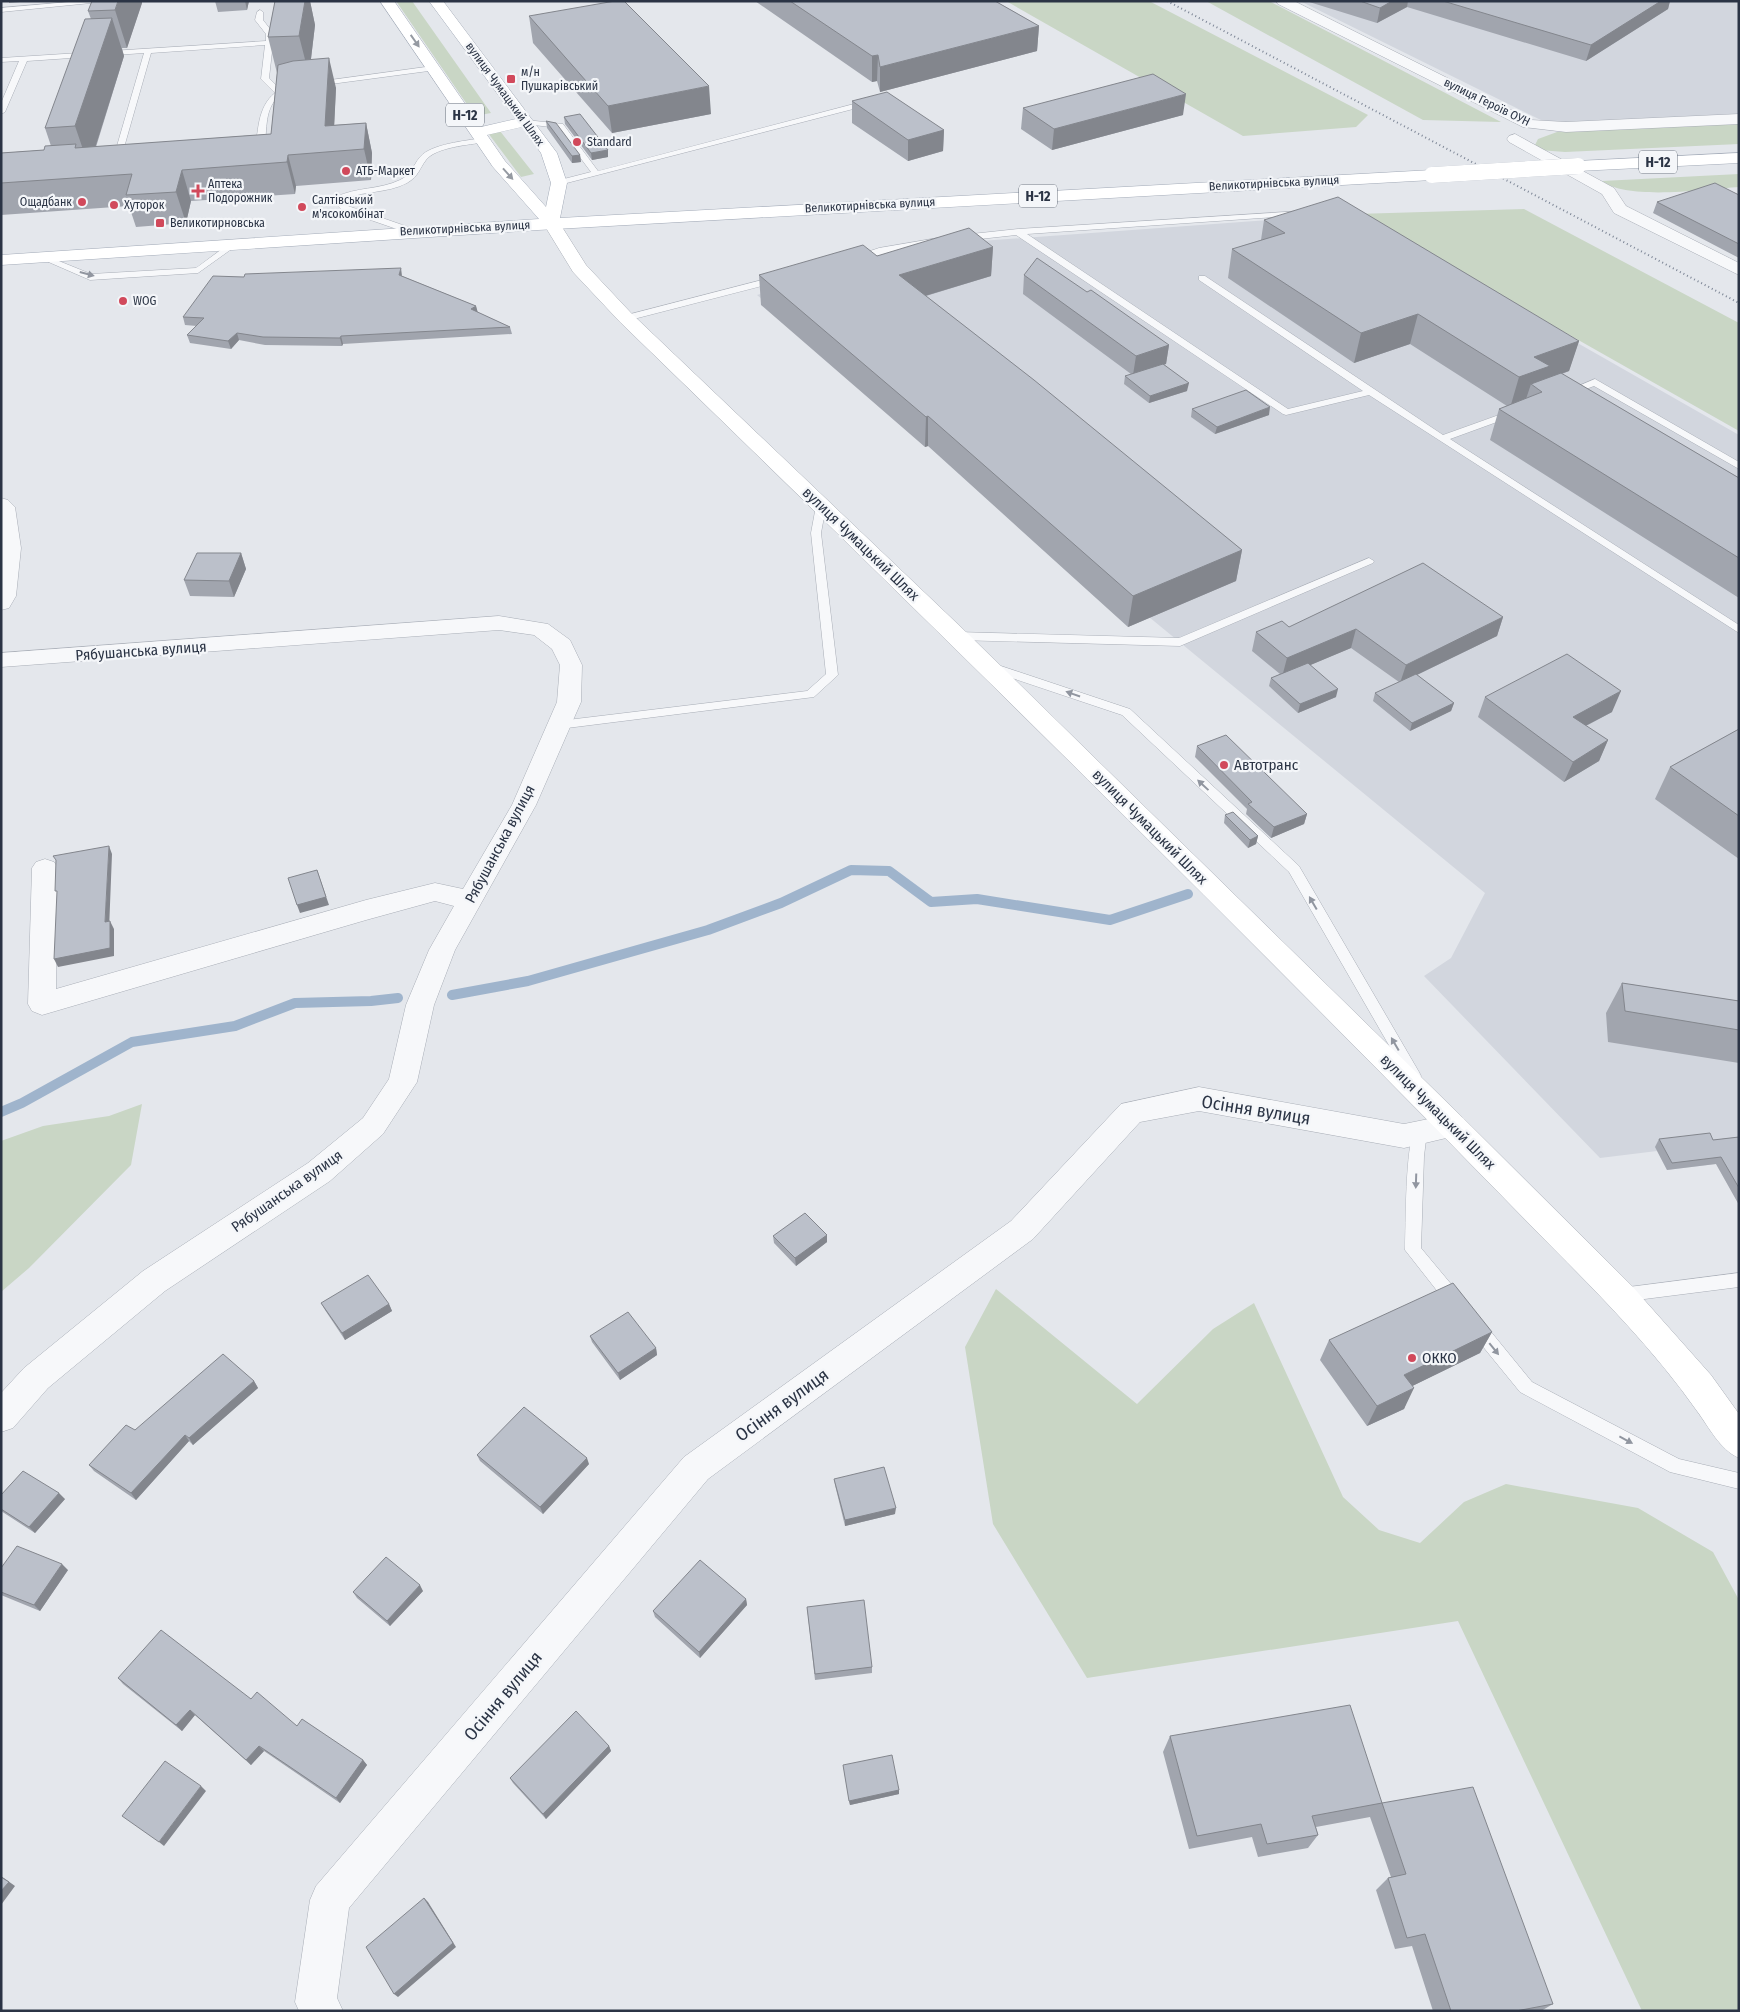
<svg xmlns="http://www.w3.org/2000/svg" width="1740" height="2012" font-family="'Fira Sans Condensed',sans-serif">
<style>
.built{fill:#d2d6de}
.green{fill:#c9d6c5}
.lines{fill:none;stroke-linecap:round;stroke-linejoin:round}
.stream{stroke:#9fb4cc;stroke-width:10}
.service-casing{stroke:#a9aeb7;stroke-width:1}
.minor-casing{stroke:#a9aeb7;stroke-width:1}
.secondary-casing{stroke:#a9aeb7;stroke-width:1}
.primary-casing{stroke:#a3abb8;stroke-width:1}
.service{fill:#f7f8fa;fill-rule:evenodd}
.minor{fill:#f7f8fa;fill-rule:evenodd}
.secondary{fill:#fff;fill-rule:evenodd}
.primary{fill:#fff;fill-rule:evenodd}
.rail{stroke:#7d8696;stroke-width:2;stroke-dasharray:1 3;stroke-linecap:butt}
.primary-bridge-casing{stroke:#a3abb8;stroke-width:16;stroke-linecap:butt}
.primary-bridge{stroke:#fff;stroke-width:16}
.wall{fill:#a1a5ae}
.shaded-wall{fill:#83868d}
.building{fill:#bbc0ca;stroke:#83868d}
.oneway{fill:#959aa2}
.oneway2{fill:#9196a0}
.poi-dot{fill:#d1495b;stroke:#f4f6f9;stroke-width:2}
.labels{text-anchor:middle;stroke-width:4.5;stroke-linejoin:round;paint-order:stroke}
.far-poi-label{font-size:12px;fill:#2b3445;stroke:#f4f6f9;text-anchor:start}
.far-street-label{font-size:12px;fill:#2b3445;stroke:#f4f6f9}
.shield{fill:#f4f6f9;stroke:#676e7b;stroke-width:1}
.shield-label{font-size:14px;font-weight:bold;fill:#2b3445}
.street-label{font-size:15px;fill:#2b3445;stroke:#f4f6f9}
.poi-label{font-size:15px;fill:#2b3445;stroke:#f4f6f9;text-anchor:start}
.near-street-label{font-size:18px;fill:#2b3445;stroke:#f4f6f9}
</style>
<rect width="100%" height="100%" fill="#e4e7ec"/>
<path class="built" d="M1300 1H1739V114L1547 123Z
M1351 214 1739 435V1204L1716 1164 1667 1170 1657 1151 1600 1158 1424 976 1451 958 1485 893 757 295 940 244Z"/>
<path class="green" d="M396 1H412L491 113 475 116Z
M1006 1H1149L1368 115 1356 127 1243 136Z
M1206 1H1269L1501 122 1423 120Z
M1739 122V144L1565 152 1539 150 1535 145 1538 139 1557 132 1586 128Z
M500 131 534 174 521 177 488 133Z
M1739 174V187C1706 189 1628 201 1602 181Z
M1524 209 1739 323V431L1356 214Z
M142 1104 131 1165 29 1268 1 1292V1141L43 1126 109 1116Z
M996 1289 1137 1404 1213 1329 1254 1303 1343 1497 1379 1530 1420 1543 1464 1502 1506 1484 1638 1508 1713 1552 1739 1600V2011H1642L1458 1621 1087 1678 993 1524 965 1347Z"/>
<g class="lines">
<path class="stream" d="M452 995 528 981 708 930 781 903 851 870 889 871 931 902 977 899 1110 920 1188 894
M1 1112 22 1103 132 1042 235 1026 295 1003 371 1001 398 998"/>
<g class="service-casing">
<path id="service" d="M80 1H111L1 12V8Z
M260 10 263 12V20L274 34 269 78 280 89 292 85 296 87C290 92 282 93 276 99 262 115 269 138 262 156L255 154C258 133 257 107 275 93L261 79 265 45 151 53 119 165 112 163 144 53 27 61 5 112 1 114V103L19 61 1 62V58L266 41V34L255 20 257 12Z
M433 66H436V70L316 86 312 84 316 82Z
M854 104H857V108L559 185 555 183 556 181 591 172 558 128 526 124 522 122 526 120 563 124 598 171Z
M482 138 486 140 485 142C469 145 436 147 426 160 419 169 419 176 407 183 386 194 363 190 343 200L348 206 414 229V233H408L342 210 335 203 336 197C356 187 379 190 400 180 412 174 412 167 420 157 431 144 465 141 482 138Z
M1302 211 1306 213 1305 215 1027 234 1288 409 1363 391 1199 280V276H1205L1443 435 1510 411H1516V415L1450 439 1739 625V633L1369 395 1286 415 1283 414 1016 235 962 241 958 238 962 235 1018 229Z
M938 238 941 239V243L856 260 852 257 879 248Z
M233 241 240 243 198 273 90 280 37 257 44 255 91 274 196 268Z
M778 276 782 279 781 281 626 321 621 318 623 316Z
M1595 379 1739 462V469L1594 386 1567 396 1562 393Z
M821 503 826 506 821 533 838 675 814 697 559 729 555 728 553 725 559 721 807 691 826 674 811 533 816 506Z
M1369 558 1374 561 1373 563 1180 646 957 640 951 636 957 632 1179 638Z
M989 662 1130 709 1299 866 1419 1072 1421 1076 1419 1080 1414 1082 1409 1080 1289 872 1122 715 985 669 983 666Z
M1420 1126 1425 1128 1427 1132 1424 1156 1421 1248 1461 1296 1463 1301 1461 1306 1455 1308 1449 1306 1405 1250C1406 1224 1405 1147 1415 1128Z
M1739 1273V1287L1621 1302 1615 1300 1613 1295 1615 1290 1621 1288Z
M1477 1320 1483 1322 1532 1382 1679 1459 1739 1473V1489L1670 1472 1520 1392 1471 1332 1469 1327 1471 1322Z"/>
</g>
<g class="minor-casing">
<path id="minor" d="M1276 1H1294L1531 120 1566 122 1739 114V124L1566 132 1523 127 1278 4Z
M1515 134 1614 188 1626 206 1739 263V275L1614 213 1602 194 1509 142 1507 139 1509 136Z
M1 498 8 500 15 507 21 548 16 596 9 608 1 610Z
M499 616 548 624 570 640 582 665 581 702 536 805 455 950 434 1005 417 1082 383 1134 330 1181 165 1291 48 1388 13 1428 1 1432V1393L24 1368 143 1271 308 1163 363 1118 389 1079 406 1005 429 950 454 906 435 901 366 920 42 1015 32 1011 28 1004 32 868 36 862 45 859 54 862 58 868 56 989 366 900 435 883 463 889 512 805 557 702 560 665 552 649 534 635 499 630 1 667V653Z
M1199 1087 1404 1124 1453 1114 1463 1118 1468 1126 1463 1134 1404 1148 1199 1111 1140 1122 1033 1239 708 1479 349 1908 337 1998 343 2011H299L295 2002 310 1900 316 1886 684 1457 1011 1221 1121 1104Z"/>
</g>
<g class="secondary-casing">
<path id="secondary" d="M551 218 557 219 586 265 632 314 965 631 1463 1118 1631 1285 1711 1375 1739 1414V1458C1720 1450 1709 1427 1697 1411 1655 1351 1600 1295 1548 1243 1244 931 933 625 620 322L573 272 543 223 545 219Z"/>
</g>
<g class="primary-casing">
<path id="primary" d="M380 1H394L481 127 516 119 429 1H443L557 153 567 183 560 218 1432 170 1438 172 1440 175 1438 178 1432 180 538 230 1 265V255L539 219 493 167ZM522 127 541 153 551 183 546 207 505 161 487 135Z
M1739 153V163L1578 171 1572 169 1570 166 1572 163 1578 161Z"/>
</g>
<use href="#service" class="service"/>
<use href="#minor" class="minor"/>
<use href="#secondary" class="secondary"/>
<use href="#primary" class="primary"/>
<path class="rail" d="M1167 1 1739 303"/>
<g class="primary-bridge-casing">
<path id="primary-bridge" d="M1432 175 1578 166"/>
</g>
<use href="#primary-bridge" class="primary-bridge"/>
</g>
<path class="wall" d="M9 1H31L9 3Z
M215 1H249L247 10 218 12Z
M275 1H310L315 25 311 59 336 88 334 125 366 123 372 153 371 180 296 186 295 194 191 201 186 223 136 227 129 206 1 215V153L44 150 51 146 45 128 91 19 88 11 142 3 127 48H122L124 56 96 147 271 134 277 73 268 37Z
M755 1H995L1039 26 1037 51 880 92 877 81 872 82Z
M1306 1H1670L1668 9 1586 61 1407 7 1377 23Z
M529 16 711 114 612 133 533 43Z
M852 101 944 130 943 151 908 161 852 123Z
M1023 108 1183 115 1052 150 1021 129Z
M564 117 608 150V157L592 160 565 124Z
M546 121 580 155 581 162 572 163 547 128Z
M1739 195V258L1653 213 1657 202Z
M1264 220 1579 341 1569 371 1562 374 1739 478V598L1490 440 1499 409 1507 406 1410 344 1354 363 1228 278 1232 249 1261 240Z
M993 247 991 276 926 296 1242 550 1236 581 1128 627 928 446 925 447 761 305 759 275 877 256Z
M1024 275 1087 292 1169 345 1166 364H1164L1187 391 1149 403 1124 384 1125 376 1131 374 1023 294Z
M402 276 476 306 477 312 510 327 512 334 343 344 342 346 265 345 239 340 231 349 190 343 187 335 197 326 185 325 183 317 244 277Z
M1192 409 1269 415 1215 434 1191 417Z
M241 553 246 569 234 597 190 596 184 580Z
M1503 617 1497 636 1417 675 1454 703 1451 711 1410 731 1373 701 1375 693 1399 682 1351 648 1310 665 1336 697 1298 713 1269 686 1271 678 1280 674 1252 651 1256 632 1289 627Z
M1485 697 1612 712 1586 726 1608 740 1599 761 1564 782 1478 717Z
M1739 729V859L1655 799 1670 767Z
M1197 746 1307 814 1304 824 1271 838 1246 814 1247 809 1195 757Z
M1225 815 1258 836 1256 844 1248 848 1224 823Z
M1622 983 1739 1001V1063L1608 1042 1606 1013Z
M1739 1137V1205L1716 1164 1667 1170 1655 1147 1659 1139 1713 1140Z
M827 1235V1242L796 1266 774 1243 773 1236Z
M321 1303 389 1304 392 1311 345 1340 325 1310Z
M1492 1332 1480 1353 1412 1386 1404 1409 1367 1426 1320 1360 1329 1340Z
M590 1336 656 1348 657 1355 620 1380 592 1342Z
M254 1381 258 1388 193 1445 189 1441 136 1500 94 1471 89 1465 135 1430Z
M477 1455 589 1464 543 1514 480 1461Z
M834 1479 895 1514 845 1526 835 1485Z
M1 1495 65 1499 35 1533 1 1511Z
M1 1568 68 1570 40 1611 1 1595Z
M423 1591 390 1626 357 1598 353 1592Z
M746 1599 747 1605 700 1658 655 1617 653 1611Z
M807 1607 872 1667V1673L815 1680Z
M118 1678 251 1699 297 1726 363 1760 367 1765 340 1803 264 1751 251 1765 195 1715 182 1731 123 1684Z
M1170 1736 1382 1803 1553 2004 1541 2011H1433L1412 1946 1395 1949 1376 1890 1388 1878 1391 1877 1370 1817 1316 1827 1318 1835 1308 1848 1258 1857 1252 1837 1189 1849 1163 1752Z
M609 1746 611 1751 546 1819 513 1783 510 1778Z
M843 1765 899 1790V1794L850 1805Z"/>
<path class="shaded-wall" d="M118 1H142V3L127 48 115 10Z
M245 1H249L247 10Z
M305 1H310L315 25 309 75 299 36Z
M1392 1H1408L1407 7 1377 23 1380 8Z
M1658 1H1670L1668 9 1586 61 1591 45Z
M112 18 124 56 89 167 75 126Z
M1039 26 1037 51 880 92V67Z
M878 55 877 81 872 82V56Z
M329 58 336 88 333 151 325 126Z
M709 86 711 114 612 133 608 106Z
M1186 94 1183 115 1052 150 1054 129Z
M366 123 372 153 371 180 364 149Z
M944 130 943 151 908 161V140Z
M608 150V157L592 160 591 153Z
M288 155 296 186 295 194 287 162Z
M580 155 581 162 572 163V156Z
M182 170 191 201 186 223 176 192Z
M993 247 991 276 898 304 899 275Z
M401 268 402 276 399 275Z
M476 306 478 313 471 309Z
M1418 314 1410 344 1354 363 1361 333Z
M237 333 239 340 231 349 228 341Z
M341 336 343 344 342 346 340 338Z
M1579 341 1569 371 1531 384 1525 402 1510 408 1519 377 1534 357Z
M1169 345 1166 364 1133 375 1136 356Z
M1189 383 1187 391 1149 403 1150 396Z
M1270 407 1269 415 1215 434 1217 427Z
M928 416V446L925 447 926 417Z
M1242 550 1236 581 1128 627 1133 596Z
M241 553 246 569 234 597 229 581Z
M1503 617 1497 636 1400 683 1406 665Z
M1356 629 1351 648 1282 677 1287 658Z
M1338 689 1336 697 1298 713 1300 704Z
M1621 691 1612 712 1564 737 1573 717Z
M1454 703 1451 711 1410 731 1412 723Z
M1608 740 1599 761 1564 782 1573 762Z
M1307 814 1304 824 1271 838 1274 827Z
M1258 836 1256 844 1248 848 1250 840Z
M109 846 112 854 109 930 105 922Z
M317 870 329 905 300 913 297 905Z
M110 921 114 929V956L58 967 54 959Z
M827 1235V1242L796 1266 795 1258Z
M389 1304 392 1311 345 1340 342 1333Z
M1492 1332 1480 1353 1394 1395 1404 1375Z
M656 1348 657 1355 620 1380 618 1373Z
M254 1381 258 1388 193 1445 189 1438Z
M1414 1388 1404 1409 1367 1426 1377 1406Z
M185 1435 189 1441 136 1500 131 1493Z
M587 1458 589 1464 543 1514 540 1507Z
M59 1493 65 1499 35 1533 29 1527Z
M896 1508 895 1514 845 1526V1520Z
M62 1564 68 1570 40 1611 34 1605Z
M420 1585 423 1591 390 1626 387 1621Z
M746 1599 747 1605 700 1658 699 1652Z
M190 1710 195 1715 182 1731 176 1725Z
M259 1746 264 1751 251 1765 246 1760Z
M609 1746 611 1751 546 1819 543 1814Z
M363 1760 367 1765 340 1803 336 1798Z
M201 1786 206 1791 164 1846 159 1842Z
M899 1790V1794L850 1805 849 1801Z
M1 1876 15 1886 1 1905Z
M424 1898 428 1902 456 1947 398 1997 394 1994Z"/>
<path class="building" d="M92 1H118L115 10 88 11Z
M275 1H305L299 36 268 37Z
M615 1H624L709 86 608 106 529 16Z
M790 1H995L1039 26 880 67 878 55 872 56Z
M1360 1H1392L1380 8Z
M1443 1H1661L1591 45Z
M112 18 75 126 45 128 85 19Z
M329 58 325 126 366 123 364 149 288 155 287 162 182 170 176 192 126 195 132 174 1 183V153L44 150 45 146 76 144 75 148 271 134 278 65 293 61Z
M1153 74 1186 94 1054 129 1023 108Z
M887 92 944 130 908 140 852 101Z
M580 114 608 150 591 153 564 117Z
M546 121 556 123 580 155 572 156Z
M1715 183 1739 195V244L1657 202Z
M1338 197 1579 341 1534 357 1550 366 1519 377 1418 314 1361 333 1232 249 1285 233 1264 220Z
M969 228 993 247 899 275 1034 380 1242 550 1133 596 928 416 926 417 759 275 863 245 877 256Z
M1037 258 1087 292 1091 290 1169 345 1136 356 1024 275Z
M401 268 399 275 476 306 471 309 510 327 341 336 340 338 263 337 237 333 228 341 187 335 204 318 183 317 213 276 244 277 245 274Z
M1163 364 1189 383 1150 396 1125 376Z
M1561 373 1739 478V558L1499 409 1542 392 1531 384Z
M1246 390 1270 407 1217 427 1192 409Z
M197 553H241L229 581 184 580Z
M1423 563 1503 617 1406 665 1356 629 1287 658 1256 632 1282 621 1289 627Z
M1567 654 1621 691 1573 717 1608 740 1573 762 1485 697Z
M1308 663 1338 689 1300 704 1271 678Z
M1416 674 1454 703 1412 723 1375 693Z
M1739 729V816L1670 767Z
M1226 735 1307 814 1274 827 1248 804 1252 802 1197 746Z
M1233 812 1258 836 1250 840 1225 815Z
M109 846 105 922 110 921V948L54 959 57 891H55L56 860 53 856Z
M317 870 326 897 297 905 288 878Z
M1622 983 1739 1001V1030L1625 1011Z
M1710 1133 1713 1140 1739 1137V1188L1721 1157 1672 1163 1659 1139Z
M805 1213 827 1235 795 1258 773 1236Z
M368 1275 389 1304 342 1333 321 1303Z
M1453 1283 1492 1332 1404 1375 1414 1388 1377 1406 1329 1340Z
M628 1312 656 1348 618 1373 590 1336Z
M223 1354 254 1381 189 1438 185 1435 131 1493 89 1465 126 1425 135 1430Z
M524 1407 587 1458 540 1507 477 1455Z
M884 1467 896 1508 845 1520 834 1479Z
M23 1471 59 1493 29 1527 1 1509V1495Z
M17 1546 62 1564 34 1605 1 1592V1568Z
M386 1557 420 1585 387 1621 353 1592Z
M700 1560 746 1599 699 1652 653 1611Z
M864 1600 872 1667 815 1674 807 1607Z
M161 1630 251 1699 257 1692 297 1726 302 1719 363 1760 336 1798 259 1746 246 1760 190 1710 176 1725 118 1678Z
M1350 1705 1382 1803 1312 1816 1318 1835 1267 1844 1261 1824 1197 1836 1170 1736Z
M576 1711 609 1746 543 1814 510 1778Z
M892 1755 899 1790 849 1801 843 1765Z
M165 1761 201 1786 159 1842 122 1816Z
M1473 1787 1553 2004 1516 2011H1451L1425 1934 1407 1938 1388 1878 1406 1874 1382 1803Z
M1 1877 9 1882 1 1891Z
M424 1898 453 1943 394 1994 366 1947Z"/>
<defs><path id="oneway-solid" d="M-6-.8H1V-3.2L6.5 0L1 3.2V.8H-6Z" transform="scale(1.25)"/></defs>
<g class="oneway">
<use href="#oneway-solid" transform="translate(415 41) rotate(55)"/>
<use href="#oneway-solid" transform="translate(508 174) rotate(48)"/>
</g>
<g class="oneway2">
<use href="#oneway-solid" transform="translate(87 274) rotate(15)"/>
<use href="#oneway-solid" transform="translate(1073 694) rotate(-161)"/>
<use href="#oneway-solid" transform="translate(1203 785) rotate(-137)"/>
<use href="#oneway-solid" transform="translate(1313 903) rotate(-120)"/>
<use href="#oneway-solid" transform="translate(1395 1044) rotate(-120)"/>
<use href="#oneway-solid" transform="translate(1416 1181) rotate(92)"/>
<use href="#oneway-solid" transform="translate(1494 1349) rotate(51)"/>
<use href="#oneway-solid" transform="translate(1626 1440) rotate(28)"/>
</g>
<g class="poi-dot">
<rect x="506" y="74" width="10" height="10" rx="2.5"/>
<circle cx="577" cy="142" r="5"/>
<circle cx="346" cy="171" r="5"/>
<path d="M195.5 183.5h5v5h5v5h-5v5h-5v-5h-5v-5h5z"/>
<circle cx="82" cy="202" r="5"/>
<circle cx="114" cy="205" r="5"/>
<circle cx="302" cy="207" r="5"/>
<rect x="155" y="218" width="10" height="10" rx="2.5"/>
<circle cx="123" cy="301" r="5"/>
<circle cx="1224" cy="765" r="5"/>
<circle cx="1412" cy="1358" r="5"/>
</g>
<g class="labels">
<g class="far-poi-label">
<text x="521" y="76">м/н<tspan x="521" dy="14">Пушкарівський</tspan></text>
<text x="587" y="146">Standard</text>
<text x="356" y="175">АТБ-Маркет</text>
<text x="208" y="188">Аптека<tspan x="208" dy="14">Подорожник</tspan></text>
<text x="312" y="204">Салтівський<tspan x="312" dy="14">м'ясокомбінат</tspan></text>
<text x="72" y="206" text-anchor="end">Ощадбанк</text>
<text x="124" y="209">Хуторок</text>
<text x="170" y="227">Великотирновська</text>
<text x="133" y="305">WOG</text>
</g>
<g class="far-street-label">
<text transform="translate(505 94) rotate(54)" y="4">вулиця Чумацький Шлях</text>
<text transform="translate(1487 102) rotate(26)" y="4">вулиця Героїв ОУН</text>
<text transform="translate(1274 183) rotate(-3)" y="4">Великотирнівська вулиця</text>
<text transform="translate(870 205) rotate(-3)" y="4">Великотирнівська вулиця</text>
<text transform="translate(465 228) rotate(-3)" y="4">Великотирнівська вулиця</text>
</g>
<g class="shield">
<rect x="446" y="103.5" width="38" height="23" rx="4"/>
<rect x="1639" y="150.5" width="38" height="23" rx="4"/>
<rect x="1019" y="184.5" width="38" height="23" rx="4"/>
</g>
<g class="shield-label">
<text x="465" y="120">Н-12</text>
<text x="1658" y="167">Н-12</text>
<text x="1038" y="201">Н-12</text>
</g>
<g class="street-label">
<text transform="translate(861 544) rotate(44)" y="5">вулиця Чумацький Шлях</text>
<text transform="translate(141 651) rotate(-4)" y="5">Рябушанська вулиця</text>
<text transform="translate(1150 827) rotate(45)" y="5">вулиця Чумацький Шлях</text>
<text transform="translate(500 844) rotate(-62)" y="5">Рябушанська вулиця</text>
<text transform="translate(1438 1112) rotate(45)" y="5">вулиця Чумацький Шлях</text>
<text transform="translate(287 1191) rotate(-35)" y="5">Рябушанська вулиця</text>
</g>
<g class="poi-label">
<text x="1234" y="770">Автотранс</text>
<text x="1422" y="1363">ОККО</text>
</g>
<g class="near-street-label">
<text transform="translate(1256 1110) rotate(9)" y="6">Осіння вулиця</text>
<text transform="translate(782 1405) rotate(-36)" y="6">Осіння вулиця</text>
<text transform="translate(503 1696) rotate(-50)" y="6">Осіння вулиця</text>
</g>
</g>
<rect width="1740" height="2012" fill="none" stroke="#2b3445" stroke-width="5"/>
</svg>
